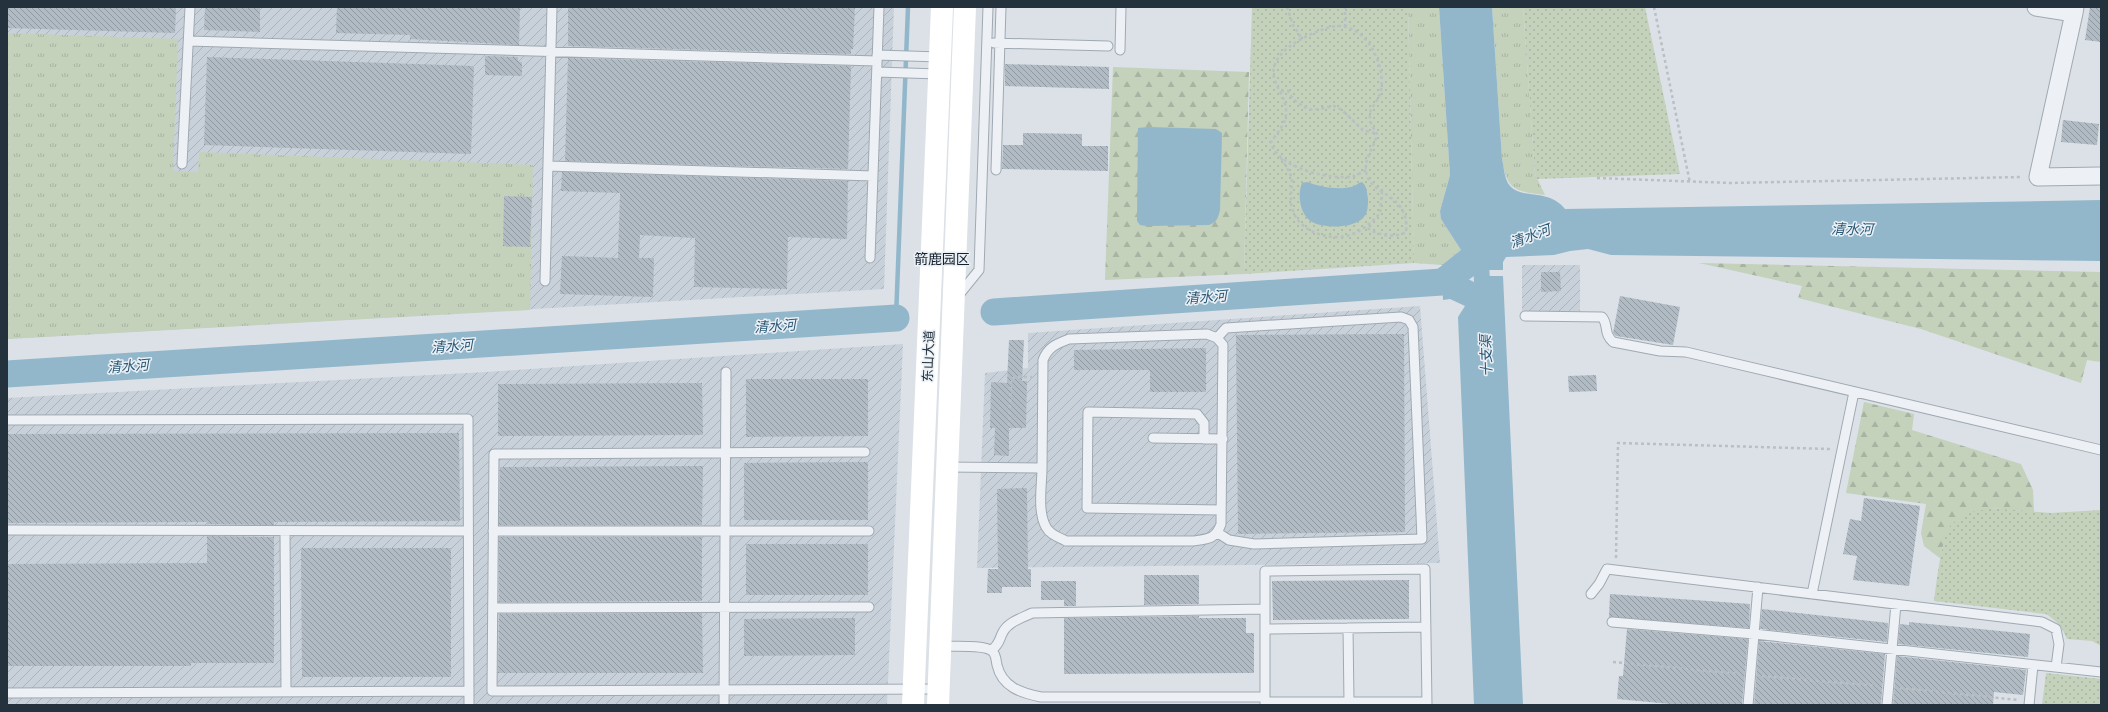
<svg xmlns="http://www.w3.org/2000/svg" width="2108" height="712" font-family="'Fira Sans Condensed','Noto Sans SC',sans-serif">
<style>
.industrial{fill:url(#industrial-furrows)}
.grass{fill:url(#grass-tufts)}
.forest{fill:url(#forest-firs)}
.park{fill:url(#park-dots)}
.water{fill:#92b7cb}
.lines{fill:none;stroke-linecap:round;stroke-linejoin:round}
.stream{stroke:#92b7cb;stroke-width:4.5}
.canal{stroke:#92b7cb;stroke-width:16}
.river{stroke:#92b7cb;stroke-width:27}
.building{fill:url(#building-back-hatch)}
.service-casing{stroke:#a0a9b1;stroke-width:11}
.minor-casing{stroke:#a0a9b1;stroke-width:19}
.path{stroke:#b9bfc5;stroke-width:2.5;stroke-dasharray:3 3;stroke-linecap:butt}
.service{stroke:#edf1f5;stroke-width:9}
.minor{stroke:#edf1f5;stroke-width:17}
.secondary{stroke:#fff;stroke-width:22}
.labels{text-anchor:middle;stroke-width:3;stroke-linejoin:round;paint-order:stroke}
.street-label{font-size:13px;fill:#24323e;stroke:#eaf0f5}
.water-label{font-size:14px;font-style:italic;fill:#2b5875;stroke:#eaf0f5}
.neighbourhood-label{font-size:14px;fill:#16222e;stroke:#eaf0f5}
</style>
<defs>
<pattern id="industrial-furrows" width="10" height="10" patternUnits="userSpaceOnUse"><rect width="10" height="10" fill="#c8d1d9"/><path d="M-1 1l2-2M0 10L10 0M9 11l2-2" fill="none" stroke="#acb4bb"/></pattern>
<pattern id="grass-tufts" width="24" height="20" patternUnits="userSpaceOnUse"><rect width="24" height="20" fill="#c4d1bb"/><path d="M3 7l-1-3M5 7V3M7 7l1-3M15 17l-1-3M17 17v-4M19 17l1-3" fill="none" stroke="#a8b4a2"/></pattern>
<pattern id="forest-firs" width="22" height="20" patternUnits="userSpaceOnUse"><rect width="22" height="20" fill="#c4d1bb"/><path d="M5 1l3.5 6h-7zM16 11l3.5 6h-7z" fill="#a8b4a2"/></pattern>
<pattern id="park-dots" width="8" height="8" patternUnits="userSpaceOnUse"><rect width="8" height="8" fill="#c4d1bb"/><path d="M2 2h.1M6 6h.1" fill="none" stroke="#a8b4a2" stroke-width="1.8" stroke-linecap="round"/></pattern>
<pattern id="building-back-hatch" width="6" height="6" patternUnits="userSpaceOnUse"><rect width="6" height="6" fill="#b1bbc4"/><path d="M-1 5l2 2M0 0l6 6M5-1l2 2" fill="none" stroke="#9099a1"/></pattern>
</defs>
<rect width="100%" height="100%" fill="#dbe1e7"/>
<path class="industrial" d="M7 7H894L884 289 7 339Z
M1522 265H1580V311L1522 312Z
M1420 306 1440 563 977 568 985 373 1028 368V333Z
M903 344 887 705H7V398L486 372Z"/>
<path class="grass" d="M1408 7H1439L1450 175 1440 211 1441 219 1461 250 1442 265 1414 263Z
M1492 7H1523L1535 174 1545 195C1515 191 1507 191 1502 159Z
M7 33 178 39 173 171 198 172 199 152 533 165 530 310 7 339Z"/>
<path class="forest" d="M1113 67 1249 72 1244 274 1105 280Z
M1699 263 2101 272V362L2087 360 2081 383 1921 329 1798 298 1802 286Z
M1864 402 1914 414 1912 430 2021 464 2033 490 2034 512 1991 508 1942 548 1941 559 1924 546 1921 533 1926 504 1846 493Z"/>
<path class="park" d="M1252 7H1408L1414 263 1244 274Z
M1523 7H1645L1680 174 1537 179 1535 174Z
M1991 508 2051 513 2101 510V646L2092 641 2067 639C2062 627 2057 621 2046 614L1934 601C1936 587 1942 533 1951 525 1962 514 1976 511 1991 508Z
M2046 673 2101 679V705H2042Z"/>
<path class="water" d="M1439 7H1492L1502 159C1504 167 1504 179 1510 186 1523 200 1548 188 1565 209L2101 200V261L1611 255 1588 249 1570 251 1554 255 1506 257 1503 262V270H1478L1477 264 1462 276 1478 284V276H1503L1523 705H1474L1458 317 1465 306 1450 299 1443 300 1442 265 1461 250 1441 219 1440 211 1450 175Z
M1148 127 1216 129 1222 133 1220 210C1218 218 1217 222 1209 225L1147 226 1140 225 1137 221 1138 128Z
M1307 182C1320 187 1337 190 1351 187 1356 186 1358 183 1362 182 1367 186 1367 193 1368 199 1368 203 1368 210 1366 214 1358 229 1326 229 1312 222 1300 215 1297 195 1302 183Z"/>
<g class="lines">
<path class="stream" d="M896 318 908 7"/>
<path class="canal" d="M1480 248 1483 297"/>
<path class="river" d="M994 312 1442 282 1472 261
M7 374 896 318"/>
</g>
<path class="building" d="M7 7H176L175 33 7 28Z
M205 7H260V32L204 30Z
M337 7H520L519 45 410 39V35L336 33Z
M568 7H855L853 49H851V54L568 46Z
M2090 7H2101V42L2085 40Z
M485 56 518 57V62H522V76L485 75Z
M207 57 474 66 471 154 204 145Z
M568 58 851 66 848 169 565 161Z
M1005 64 1109 67V89L1005 86Z
M2063 120 2099 124 2097 145 2061 142Z
M1023 133 1082 134V146H1108V171L1002 169 1003 145H1023Z
M562 172 848 181 847 239 788 237 787 289 694 287 695 238 640 235 639 258H654L653 297 560 294 562 256 618 258 620 193 561 191Z
M504 196 532 197 530 247 503 246Z
M1541 272H1560L1561 291 1541 292Z
M1620 296 1680 307 1673 345 1616 336 1613 333Z
M1404 334 1405 532 1238 534 1236 335Z
M1009 340H1024L1022 381H1027L1026 428H1009V456L994 455 995 428H990L991 382 1007 383Z
M1206 348V392H1150V370H1074V350Z
M1596 375 1597 391 1569 392 1568 376Z
M746 379H868V436L746 437Z
M702 383 703 435 498 436V384Z
M459 433 460 521 274 522V525L207 524V522L7 523V434Z
M868 462V520H744V463Z
M703 466 702 525H499L500 467Z
M1027 488 1028 569H1031V587H1002V593H987L988 569H998L997 489Z
M1864 498 1920 506 1909 586 1853 580 1857 556 1843 554 1850 519 1861 521Z
M207 536 274 537V663H191V666H7V564L207 563Z
M499 537H702V601L499 602Z
M746 544H868V595H746Z
M301 548H451V677H302Z
M1144 575H1199V604L1144 605Z
M1409 580V619L1273 620 1272 581Z
M1041 581H1076V606H1064V600H1041Z
M1610 594 1750 604 1749 628 1609 617Z
M1762 609 1888 623 1887 642 1760 629Z
M702 613 703 673H498L499 614Z
M1199 616V618H1246V633H1254V673L1064 674V618Z
M855 618V655L744 656V619Z
M1909 622 2030 634 2028 657 1898 644 1900 624 1909 625Z
M1627 629 1748 639 1742 705H1681L1617 699 1619 676H1623Z
M1759 641 1885 654 1881 705H1754Z
M1897 656 2026 670 2023 695 1994 692 1993 705H1893Z"/>
<g class="lines">
<g class="service-casing">
<path id="service" d="M189 41 877 61
M994 43 1108 46
M1120 50 1121 7
M877 55 940 57
M877 72 939 74
M182 164 190 7
M548 166 873 176
M996 170 1001 7
M870 258 879 7
M545 281 552 7
M958 296 979 270 988 7
M1525 316 1602 317C1609 325 1603 333 1613 342L1660 351 1686 352 2101 450
M1217 338 1226 328 1401 317 1409 320 1413 327 1422 539 1254 544 1229 540 1218 533
M7 420 468 419 469 705
M1153 438 1223 439
M1204 439V423L1197 414 1088 412 1087 508 1221 510
M865 452 494 454 492 691 939 689
M947 467 1042 468 1043 360C1048 347 1056 344 1069 339L1207 334 1217 338 1223 345 1221 524C1216 539 1208 539 1193 541H1066C1059 537 1050 535 1046 527 1037 511 1042 485 1042 468
M7 530 468 531
M285 531 286 692
M493 531H869
M1591 594 1599 584 1607 569 2042 622 2056 629 2059 644 2056 667
M1812 594 1854 392
M493 608 869 607
M1612 622 1754 634 2101 672
M1348 628 1349 702
M1265 629 1426 627
M940 646C951 647 984 644 992 651 996 654 996 660 997 665 1002 687 1021 693 1041 697H1265
M992 650C1001 642 998 641 1003 632 1008 622 1022 618 1032 613L1265 609
M7 693 468 691
M1265 702H1427
M724 705 726 372
M1265 705V571L1425 569 1427 705
M1748 705 1758 587
M1887 705 1896 604
M2029 705 2033 665"/>
</g>
<g class="minor-casing">
<path id="minor" d="M2036 7 2074 13 2075 7
M2074 13 2038 177 2101 176"/>
</g>
<path class="path" d="M1287 7 1293 25 1302 39
M1654 7 1690 183
M1345 27V8
M1281 91H1288L1293 99 1304 107 1313 110 1334 106 1342 110 1363 130 1377 134
M1281 158C1285 165 1291 173 1292 180 1292 191 1289 201 1293 211 1300 230 1322 238 1341 237 1357 235 1371 224 1380 213L1382 191
M1366 170C1362 172 1358 175 1354 176 1332 181 1276 168 1271 142 1277 133 1286 124 1286 113 1287 101 1279 92 1275 81 1265 53 1306 35 1327 28 1361 16 1386 60 1381 90 1380 99 1371 106 1370 114 1369 121 1373 128 1377 134 1375 146 1364 158 1366 172 1370 196 1410 193 1406 232 1393 239 1377 235 1366 227
M1597 178 1731 183 2022 177
M1009 426 1011 380 1015 377H1032
M1616 558 1618 443 1830 449
M1613 662 1740 674
M1762 676 1877 686
M1900 688 2018 700"/>
<use href="#service" class="service"/>
<use href="#minor" class="minor"/>
<path class="secondary" d="M913 705 942 7
M938 705 965 7"/>
</g>
<g class="labels">
<g class="street-label">
<text transform="translate(928 356) rotate(-88)" y="5">东山大道</text>
</g>
<g class="water-label">
<text transform="translate(1852 229) rotate(1)" y="5">清水河</text>
<text transform="translate(1530 236) rotate(-20)" y="5">清水河</text>
<text transform="translate(1206 297) rotate(-4)" y="5">清水河</text>
<text transform="translate(775 326) rotate(-4)" y="5">清水河</text>
<text transform="translate(452 346) rotate(-4)" y="5">清水河</text>
<text transform="translate(1486 356) rotate(-92)" y="5">十支渠</text>
<text transform="translate(128 366) rotate(-4)" y="5">清水河</text>
</g>
<g class="neighbourhood-label">
<text x="942" y="264">箭鹿园区</text>
</g>
</g>
<rect width="2108" height="712" fill="none" stroke="#24323e" stroke-width="16"/>
</svg>
